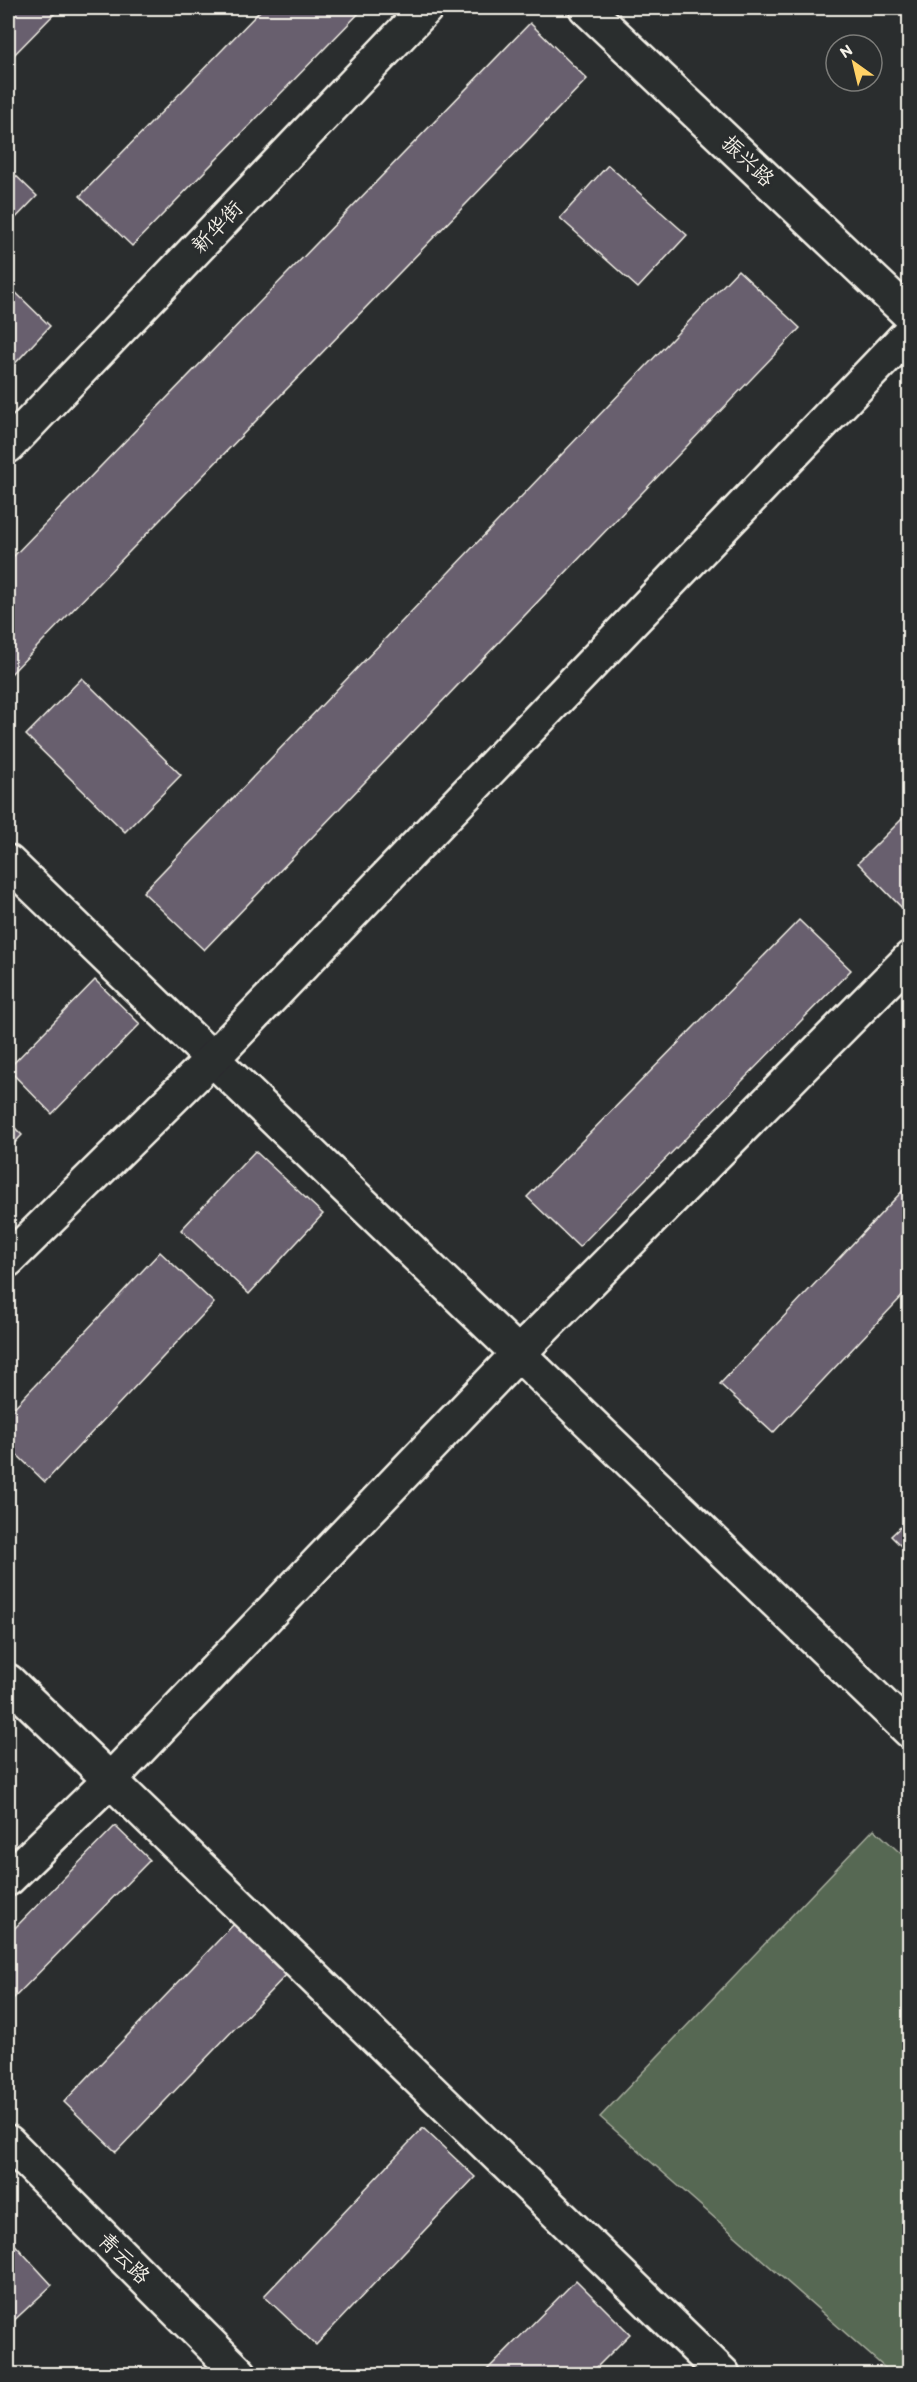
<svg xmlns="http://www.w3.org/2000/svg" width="917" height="2382" font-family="Itim,'LXGW WenKai TC',sans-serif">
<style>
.green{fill:#576852;stroke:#a6ac9d;stroke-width:1.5}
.building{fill:#685e6e;stroke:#f4f1e8;stroke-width:1.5}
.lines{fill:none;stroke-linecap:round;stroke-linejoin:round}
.street-casing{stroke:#f4f1e8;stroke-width:38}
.secondary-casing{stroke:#f4f1e8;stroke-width:38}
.street{stroke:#2a2d2e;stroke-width:33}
.secondary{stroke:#2a2d2e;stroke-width:33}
.labels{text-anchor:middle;stroke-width:6;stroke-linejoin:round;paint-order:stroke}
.street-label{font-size:21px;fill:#f4f1e8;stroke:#2a2d2e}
</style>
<rect width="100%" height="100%" fill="#2a2d2e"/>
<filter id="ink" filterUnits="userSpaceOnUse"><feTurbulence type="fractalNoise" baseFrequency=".0167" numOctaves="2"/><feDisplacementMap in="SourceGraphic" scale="12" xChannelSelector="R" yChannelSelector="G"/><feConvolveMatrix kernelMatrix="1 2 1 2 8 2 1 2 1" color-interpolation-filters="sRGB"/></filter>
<g filter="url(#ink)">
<path class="green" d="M874 1829 909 1861V2374H892L600 2117Z"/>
<path class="building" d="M8 8H60L8 61Z
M263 8H364L132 246 80 196Z
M530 23 587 79 8 677V562Z
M608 165 687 235 638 288 560 218Z
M9 169 37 196 8 226V171Z
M738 270 800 328 204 950 143 892Z
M8 285 50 326 8 371Z
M82 678 181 775 125 832 26 735Z
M910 811V913L908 914 858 863Z
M799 920 851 970 579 1247 527 1197Z
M95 980 140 1024 52 1114 8 1069Z
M8 1121 22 1135 8 1150Z
M255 1151 323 1214 249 1294 181 1230Z
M910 1183V1288L773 1433 720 1384Z
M160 1252 214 1303 45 1482 8 1446V1414Z
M910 1518V1555L891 1536Z
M115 1826 150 1860 8 2004V1935Z
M235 1923 288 1973 116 2152 64 2102Z
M423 2128 475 2177 316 2345 264 2296Z
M8 2237 52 2285 8 2326Z
M576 2280 630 2334 590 2374H483Z"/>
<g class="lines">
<g class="street-casing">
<path id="street" d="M8 862 910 1731
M8 1681 723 2374
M8 1879 110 1780 518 1354 910 958"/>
</g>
<g class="secondary-casing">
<path id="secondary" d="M586 8 910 315
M8 446 426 8
M8 1260 212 1059 910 332
M8 2142 240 2374"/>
</g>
<use href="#street" class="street"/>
<use href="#secondary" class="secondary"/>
</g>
</g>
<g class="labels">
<g class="street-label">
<text transform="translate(748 161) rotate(44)" y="7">振兴路</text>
<text transform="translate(217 227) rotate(-46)" y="7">新华街</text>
<text transform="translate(124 2258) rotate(45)" y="7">青云路</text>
</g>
</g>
<rect width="917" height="2382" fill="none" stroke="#2a2d2e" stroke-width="30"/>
<rect x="15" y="15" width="887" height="2352" fill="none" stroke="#f4f1e8" stroke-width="2" filter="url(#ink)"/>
<g transform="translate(854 63) rotate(326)"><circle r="28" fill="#2a2d2e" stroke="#7b7b78" stroke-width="1.5"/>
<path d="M0-4.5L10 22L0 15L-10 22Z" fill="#ffd166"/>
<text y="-9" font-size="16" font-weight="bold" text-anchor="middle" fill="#f4f1e8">N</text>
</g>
</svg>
